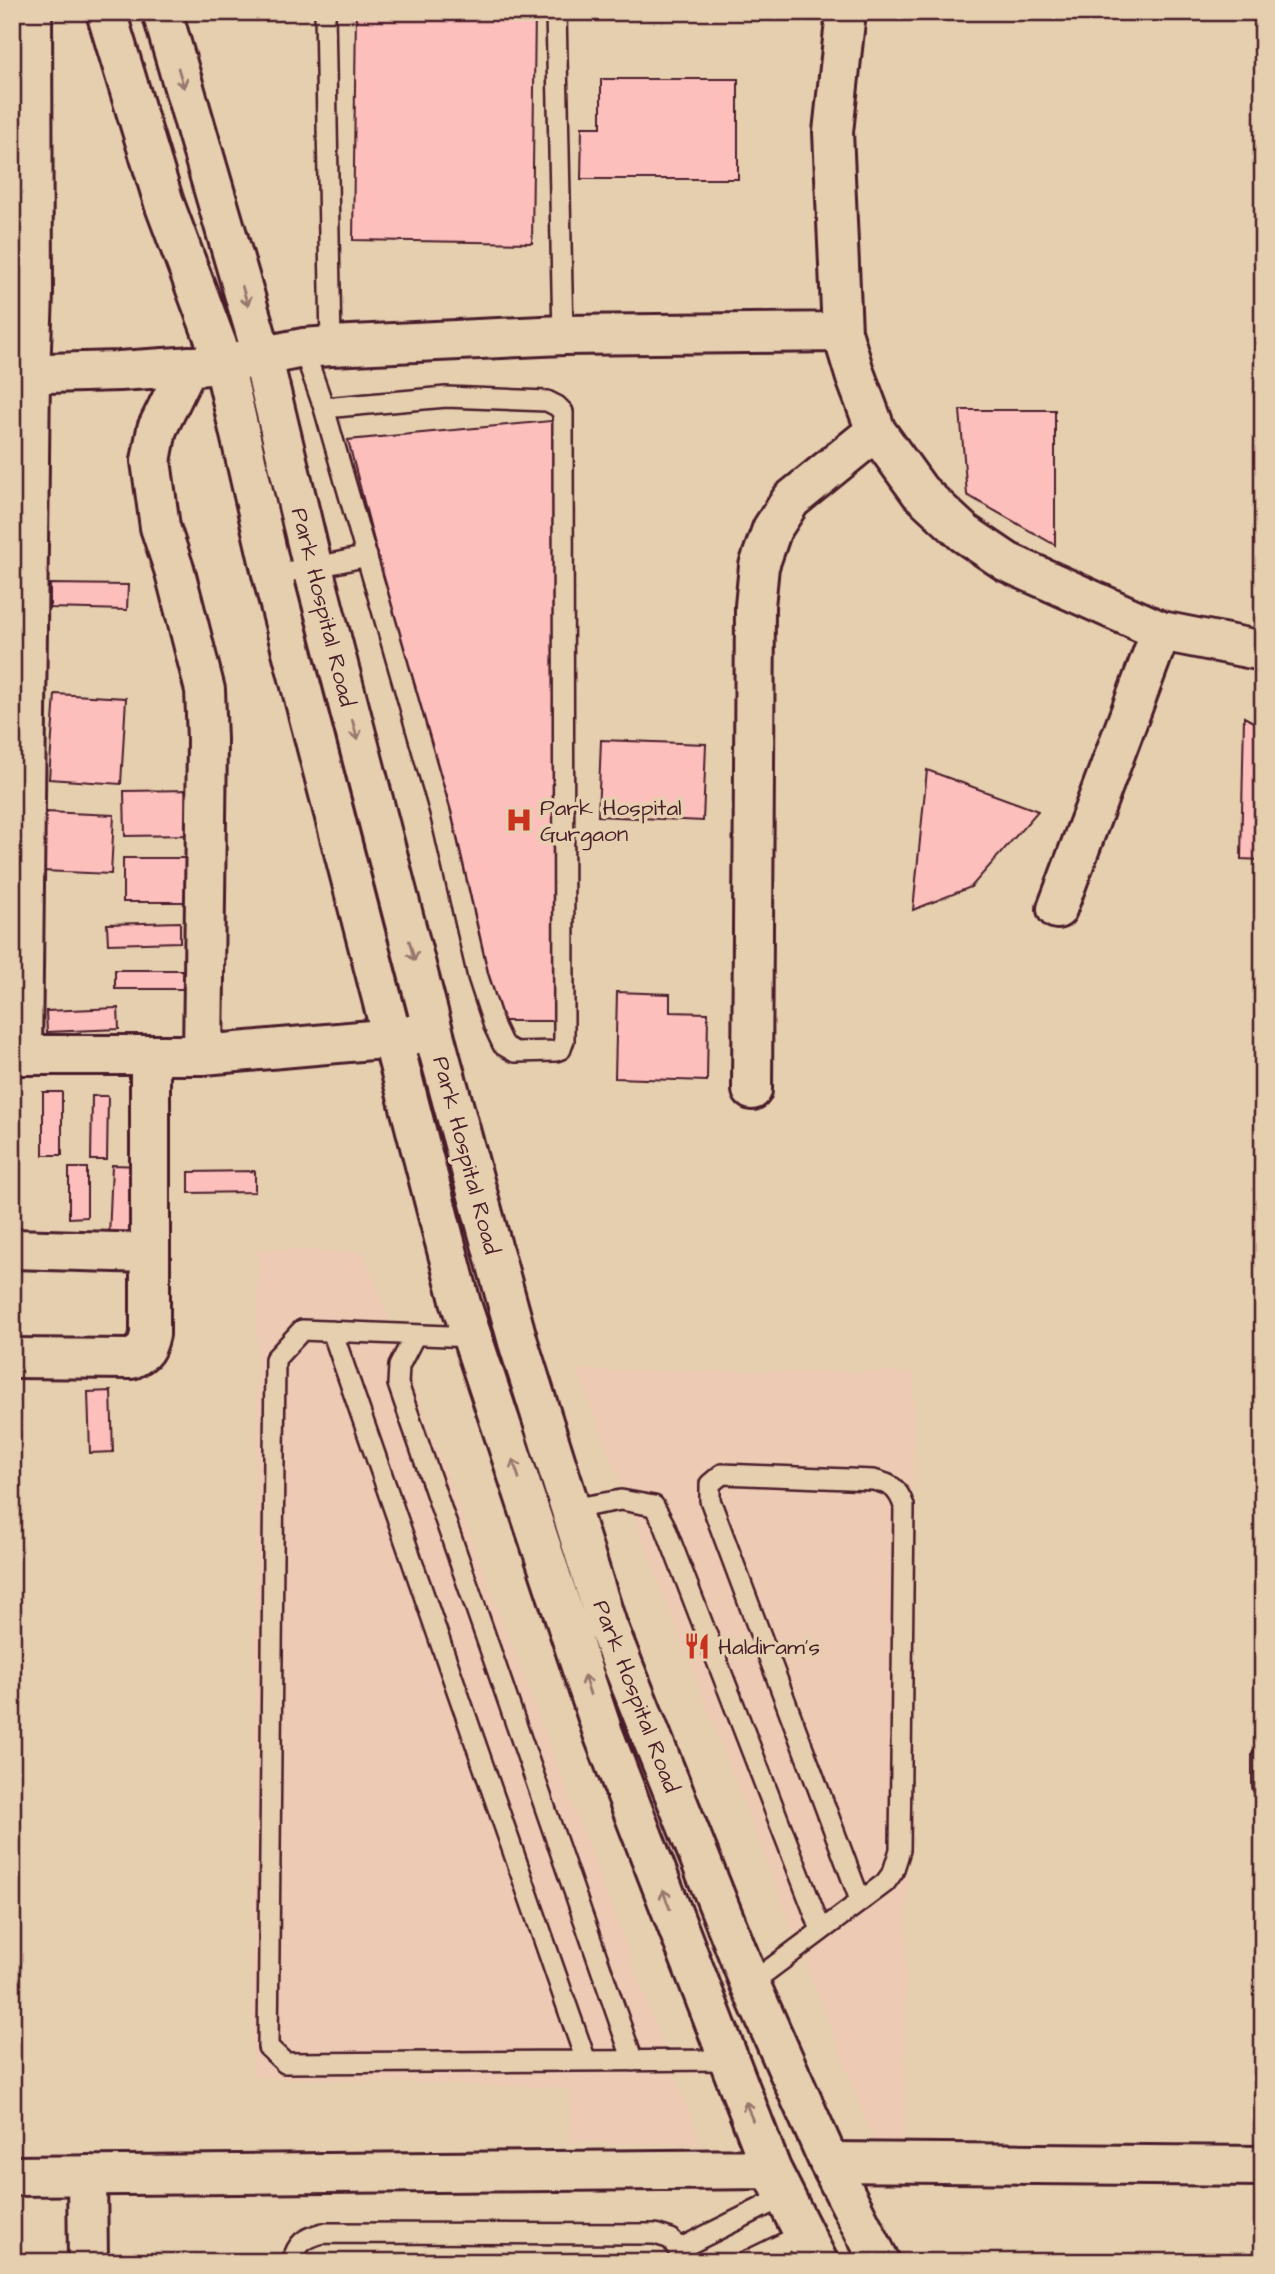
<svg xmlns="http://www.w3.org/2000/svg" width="1275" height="2274" font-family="'Architects Daughter',sans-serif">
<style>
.built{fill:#edcab3}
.building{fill:#fcbfbc;stroke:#4a1f2b;stroke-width:2}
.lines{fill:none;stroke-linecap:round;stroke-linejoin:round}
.lane-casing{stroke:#4a1f2b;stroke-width:24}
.street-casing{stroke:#4a1f2b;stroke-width:44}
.secondary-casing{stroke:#4a1f2b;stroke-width:44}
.lane{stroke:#e6cfaf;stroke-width:19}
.street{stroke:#e6cfaf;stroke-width:38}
.secondary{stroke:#e6cfaf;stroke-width:38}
.oneway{stroke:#98776d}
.labels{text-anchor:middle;stroke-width:7;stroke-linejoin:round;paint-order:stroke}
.street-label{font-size:23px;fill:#4a1f2b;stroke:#e6cfaf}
.poi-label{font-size:23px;fill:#4a1f2b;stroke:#e6cfaf;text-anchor:start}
</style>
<rect width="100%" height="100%" fill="#e6cfaf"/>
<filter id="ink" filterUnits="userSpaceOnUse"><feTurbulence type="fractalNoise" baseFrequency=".0143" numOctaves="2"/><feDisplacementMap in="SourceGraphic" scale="14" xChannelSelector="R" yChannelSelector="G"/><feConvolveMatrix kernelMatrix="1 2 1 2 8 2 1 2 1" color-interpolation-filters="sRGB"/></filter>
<g filter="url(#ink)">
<path class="built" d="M258 1249 363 1252 701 2144 570 2143V2088L252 2077Z
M577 1370 914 1372 904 2144 875 2143Z"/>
<path class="building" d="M356 12H535L532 243 353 240Z
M601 79H738V179H581L582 127H601Z
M960 410H1055V545L967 495Z
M561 420 562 1021H498L348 440Z
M50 584 128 585 127 610 50 608Z
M55 694 126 698 121 784 49 779Z
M1244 717 1263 727V860L1241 859Z
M601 740 706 744 703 821 598 816Z
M927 770 1038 811 971 887 913 910Z
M190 790 191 835 125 836 124 791Z
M45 812 114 815 111 874 42 871Z
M123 858H192V902H123Z
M180 922V942L108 944 107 924Z
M115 970H184V989H115Z
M617 992 670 994V1012L708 1013 707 1081 615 1078Z
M118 1008 119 1029 47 1032 46 1011Z
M12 1090H17L14 1155H12Z
M43 1092H62V1155H43Z
M92 1096H108L107 1160H91Z
M112 1165 142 1166 139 1240 109 1238Z
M69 1168H87V1217L69 1218Z
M255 1171V1192L189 1193V1172Z
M111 1391 113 1452 90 1453 88 1392Z"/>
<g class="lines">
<g class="lane-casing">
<path id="lane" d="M325 12 331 346
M556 12 563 335
M303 348 324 408 440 812 478 977 494 1026 503 1045 515 1052 556 1051 561 1049 564 1040 563 412 557 406 547 401 446 397 324 408
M272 574 313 568 367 556
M332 1331 586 2061
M415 1335 399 1366 398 1384 633 2061
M472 1337 302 1330 275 1359 268 2047 285 2063 729 2060
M571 1509 621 1500 654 1506 664 1524 821 1930
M1263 1756V1786
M750 1984 885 1883 893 1872 900 1850 904 1506C898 1488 891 1484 873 1480L722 1474 710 1484V1500L860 1900
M679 2249 785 2196
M292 2262C297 2243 304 2238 323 2233L655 2234 671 2239 686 2262
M745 2262 803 2234"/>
</g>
<g class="street-casing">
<path id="street" d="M846 12 833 132 842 332 855 375 876 431 920 492 964 533 1007 562 1161 631 1263 651
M188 366 157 429 151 461 160 527 175 572 205 690 207 740 203 1055
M12 374 119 371 224 364 303 348 331 346 563 335 842 332
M1057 909 1161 631
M12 1055H203L394 1038 433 1031
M22 1055 30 374 33 293 32 12
M752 1090 755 606 759 566 772 529 791 500 876 431
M12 1249 149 1253
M12 1358 131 1359C144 1353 147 1348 150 1334V1055
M829 2162 1263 2166
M87 2175 88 2262"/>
</g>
<g class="secondary-casing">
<path id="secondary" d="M106 12 164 203 224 364 272 574 461 1304 603 1733 771 2169 818 2262
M162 12 262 355 313 568 433 1031 518 1342 607 1625 750 1984 829 2162 880 2262
M12 2176 771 2169"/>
</g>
<use href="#lane" class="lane"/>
<use href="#street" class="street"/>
<use href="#secondary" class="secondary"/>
</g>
<defs><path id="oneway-shaft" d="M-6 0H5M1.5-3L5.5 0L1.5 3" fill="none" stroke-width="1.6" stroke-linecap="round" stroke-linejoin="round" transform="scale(1.75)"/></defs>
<g class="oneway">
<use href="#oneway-shaft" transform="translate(181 78) rotate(74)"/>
<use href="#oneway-shaft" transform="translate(245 296) rotate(74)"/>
<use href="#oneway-shaft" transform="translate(355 730) rotate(75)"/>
<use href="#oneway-shaft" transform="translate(412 951) rotate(75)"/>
<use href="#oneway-shaft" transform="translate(516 1469) rotate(-108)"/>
<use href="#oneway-shaft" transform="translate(587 1685) rotate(-108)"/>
<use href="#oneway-shaft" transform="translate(666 1899) rotate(-111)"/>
<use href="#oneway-shaft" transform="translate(749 2111) rotate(-111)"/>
</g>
</g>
<defs>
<g id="hospital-bare" transform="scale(2.1)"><path d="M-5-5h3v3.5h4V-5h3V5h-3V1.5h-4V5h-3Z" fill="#c8321e" stroke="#e6cfaf" stroke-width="2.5" paint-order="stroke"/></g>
<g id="restaurant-bare" transform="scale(2.1)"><path d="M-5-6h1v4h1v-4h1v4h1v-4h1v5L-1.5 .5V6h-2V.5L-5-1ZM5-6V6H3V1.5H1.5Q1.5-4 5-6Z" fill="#c8321e" stroke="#e6cfaf" stroke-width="2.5" paint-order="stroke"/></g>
</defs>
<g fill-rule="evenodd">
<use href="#hospital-bare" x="519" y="820"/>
<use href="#restaurant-bare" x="697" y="1646"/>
</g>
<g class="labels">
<g class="street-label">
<text transform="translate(324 607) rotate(76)" y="8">Park Hospital Road</text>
<text transform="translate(467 1155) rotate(75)" y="8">Park Hospital Road</text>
<text transform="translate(637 1696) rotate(69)" y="8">Park Hospital Road</text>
</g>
<g class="poi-label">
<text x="540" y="815">Park Hospital<tspan x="540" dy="26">Gurgaon</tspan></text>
<text x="718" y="1654">Haldiram's</text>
</g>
</g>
<rect width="1275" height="2274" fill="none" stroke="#e6cfaf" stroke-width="42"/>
<rect x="21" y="21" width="1233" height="2232" fill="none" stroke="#4a1f2b" stroke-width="2.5" filter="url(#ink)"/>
</svg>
